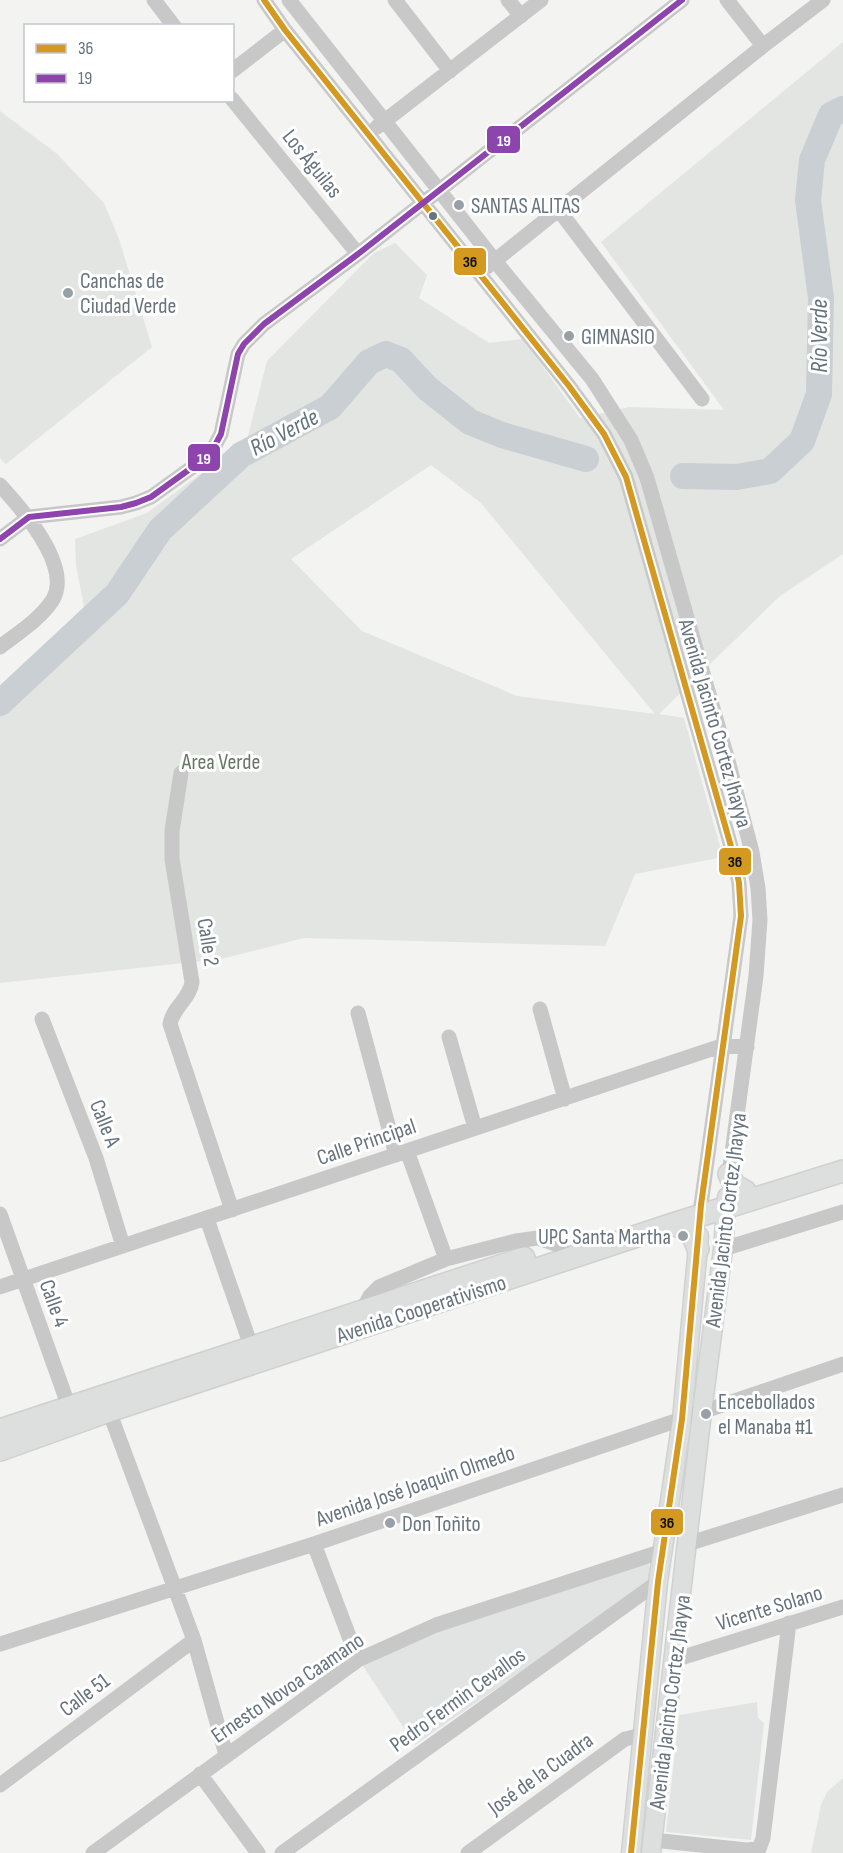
<svg xmlns="http://www.w3.org/2000/svg" width="843" height="1853" font-family="'Sofia Sans Condensed',sans-serif">
<style>
.built{fill:#e2e3e3}
.green{fill:#e2e5e1;fill-rule:evenodd}
.lines{fill:none;stroke-linecap:round;stroke-linejoin:round}
.river{stroke:#c9cfd2;stroke-width:26}
.major-casing{stroke:#d0d1d1;stroke-width:21}
.highway-casing{stroke:#d0d0d0;stroke-width:24}
.minor{stroke:#c8c8c9;stroke-width:15}
.major{stroke:#dddede;stroke-width:18}
.highway{stroke:#dddede;stroke-width:21}
.bus-1-casing{stroke:#fff;stroke-width:10}
.bus-2-casing{stroke:#fff;stroke-width:10}
.bus-1{stroke:#d39920;stroke-width:6}
.bus-2{stroke:#8e44ad;stroke-width:6}
.poi-dot{fill:#98a0a7;stroke:#fff;stroke-width:2}
.bus-dot{fill:#67737e;stroke:#fff;stroke-width:2}
.labels{text-anchor:middle;stroke-width:6;stroke-linejoin:round;paint-order:stroke}
.street-label{font-size:22px;fill:#67737e;stroke:#fff}
.poi-label{font-size:22px;fill:#67737e;stroke:#fff;text-anchor:start}
.park-label{font-size:22px;fill:#677665;stroke:#fff}
.water-label{font-size:24px;font-style:italic;fill:#63737b;stroke:#fff}
.line-badge{stroke:#fff;stroke-width:2}
.badge-label{font-size:16px;text-anchor:middle;font-weight:bold;fill:#fff}
.pale-badge-label{font-size:16px;text-anchor:middle;font-weight:bold;fill:#111}
</style>
<rect width="100%" height="100%" fill="#f3f3f2"/>
<path class="built" d="M648 1561 653 1580 415 1745 363 1666 428 1634Z
M757 1702 758 1718 764 1723 751 1840 666 1832 679 1715Z"/>
<path class="green" d="M843 42V554L780 596 659 714 684 718 723 857 635 874 605 946 304 938 221 959 0 983V699L22 685 87 623 76 565 75 539 147 513 247 440 267 361 374 253 395 243 427 275 419 298 489 343 523 339 580 418 629 407 724 410 601 242ZM431 465 481 503 655 714 517 696 362 631 291 559Z
M0 111 56 153 104 203 119 239 152 347 6 464 0 458Z
M843 1778V1853H811L821 1805 827 1792Z"/>
<g class="lines">
<path class="river" d="M683 476 737 477 770 471 802 441 819 394 821 298 808 200 812 160 831 115 843 109
M0 703 117 594 160 530 241 455 330 407 369 362 386 354 401 360 427 388 470 422 502 435 586 459"/>
<g class="major-casing">
<path id="major" d="M631 1853 658 1582 682 1419 699 1236
M651 1853 702 1412 723 1249 727 1197"/>
</g>
<g class="highway-casing">
<path id="highway" d="M729 1174 734 1185 745 1191
M673 1224C690 1230 692 1232 698 1249
M0 1430 524 1258
M0 1450 109 1411 673 1224 843 1171"/>
</g>
<path class="minor" d="M154 0 174 26
M264 0 285 30 569 386 604 434 626 477 734 857 739 883 741 916 701 1205
M289 0 495 261 592 379 631 440 647 478 727 757 752 852 758 888 760 920 756 976 728 1182
M395 0 450 71
M508 0 521 16
M727 0 763 46
M232 71 285 30
M232 99 358 254
M377 127 541 0
M558 209 702 399
M487 267 763 46 823 0
M0 485C21 508 74 567 52 601 39 620 18 633 0 647
M0 539 29 517 121 507 136 503 151 497 201 461 213 449 221 434 238 354 244 344 264 324 358 254 682 0
M181 773 172 831V859L192 982C190 999 173 1007 170 1024L232 1210
M540 1009 565 1099
M358 1013 396 1155
M42 1019 96 1158 123 1246
M449 1037 475 1128
M407 1151 446 1259
M0 1214 69 1407
M207 1219 251 1346
M723 1249 843 1212
M0 1287 724 1045 747 1047
M362 1311 370 1296 379 1287 446 1259 516 1241 538 1238 561 1246
M109 1411 194 1640 226 1755
M314 1544 358 1660
M687 1544 843 1495
M0 1644 314 1544 843 1364
M674 1660 843 1607
M200 1774 258 1853
M0 1785 194 1640
M653 1840 746 1850 759 1849 763 1838 789 1623
M93 1853 358 1660 436 1625 663 1551
M282 1853 658 1582
M468 1853 625 1739 642 1735"/>
<use href="#major" class="major"/>
<use href="#highway" class="highway"/>
<g class="bus-1-casing">
<path id="bus-1" d="M264 0 285 30 569 386 604 434 626 477 734 857 739 883 741 916 701 1205 682 1419 658 1582 631 1853"/>
</g>
<g class="bus-2-casing">
<path id="bus-2" d="M0 539 29 517 121 507 136 503 151 497 201 461 213 449 221 434 238 354 244 344 264 324 358 254 682 0"/>
</g>
<use href="#bus-1" class="bus-1"/>
<use href="#bus-2" class="bus-2"/>
</g>
<g class="poi-dot">
<circle cx="459" cy="205" r="6"/>
<circle cx="68" cy="293" r="6"/>
<circle cx="569" cy="336" r="6"/>
<circle cx="683" cy="1236" r="6"/>
<circle cx="706" cy="1414" r="6"/>
<circle cx="390" cy="1523" r="6"/>
</g>
<circle class="bus-dot" cx="433" cy="216" r="5"/>
<g class="labels">
<g class="street-label">
<text transform="translate(313 163) rotate(51)" y="8">Los Águilas</text>
<text transform="translate(716 723) rotate(74)" y="8">Avenida Jacinto Cortez Jhayya</text>
<text transform="translate(209 942) rotate(81)" y="8">Calle 2</text>
<text transform="translate(106 1123) rotate(68)" y="8">Calle A</text>
<text transform="translate(366 1141) rotate(-19)" y="8">Calle Principal</text>
<text transform="translate(725 1220) rotate(-83)" y="8">Avenida Jacinto Cortez Jhayya</text>
<text transform="translate(55 1303) rotate(70)" y="8">Calle 4</text>
<text transform="translate(421 1308) rotate(-18)" y="8">Avenida Cooperativismo</text>
<text transform="translate(415 1485) rotate(-19)" y="8">Avenida José Joaquin Olmedo</text>
<text transform="translate(769 1607) rotate(-17)" y="8">Vicente Solano</text>
<text transform="translate(287 1687) rotate(-34)" y="8">Ernesto Novoa Caamano</text>
<text transform="translate(84 1694) rotate(-37)" y="8">Calle 51</text>
<text transform="translate(457 1699) rotate(-36)" y="8">Pedro Fermin Cevallos</text>
<text transform="translate(669 1702) rotate(-83)" y="8">Avenida Jacinto Cortez Jhayya</text>
<text transform="translate(540 1773) rotate(-36)" y="8">José de la Cuadra</text>
</g>
<g class="poi-label">
<text x="471" y="213">SANTAS ALITAS</text>
<text x="80" y="288">Canchas de<tspan x="80" dy="25">Ciudad Verde</tspan></text>
<text x="581" y="344">GIMNASIO</text>
<text x="671" y="1244" text-anchor="end">UPC Santa Martha</text>
<text x="718" y="1409">Encebollados<tspan x="718" dy="25">el Manaba #1</tspan></text>
<text x="402" y="1531">Don Toñito</text>
</g>
<g class="park-label">
<text x="221" y="769">Area Verde</text>
</g>
<g class="water-label">
<text transform="translate(819 336) rotate(-90)" y="8">Río Verde</text>
<text transform="translate(284 432) rotate(-28)" y="8">Río Verde</text>
</g>
</g>
<g class="line-badge">
<rect x="486" y="125" width="35" height="29" rx="6" fill="#8e44ad"/>
<rect x="453" y="247" width="34" height="29" rx="6" fill="#d39920"/>
<rect x="187" y="443" width="34" height="29" rx="6" fill="#8e44ad"/>
<rect x="718" y="847" width="34" height="29" rx="6" fill="#d39920"/>
<rect x="650" y="1508" width="34" height="28" rx="6" fill="#d39920"/>
</g>
<g class="badge-label">
<text x="504" y="146">19</text>
<text x="204" y="464">19</text>
</g>
<g class="pale-badge-label">
<text x="470" y="267">36</text>
<text x="735" y="867">36</text>
<text x="667" y="1528">36</text>
</g>
<rect x="24" y="24" width="210" height="78" fill="#ffffff" stroke="#c2c7cb" stroke-width="1.5"/>
<rect x="36" y="44" width="30" height="9" fill="#d39920" stroke="#c2c7cb" stroke-width="1.5"/>
<text x="78" y="54" font-size="18" fill="#67737e">36</text>
<rect x="36" y="74" width="30" height="9" fill="#8e44ad" stroke="#c2c7cb" stroke-width="1.5"/>
<text x="78" y="84" font-size="18" fill="#67737e">19</text>
</svg>
